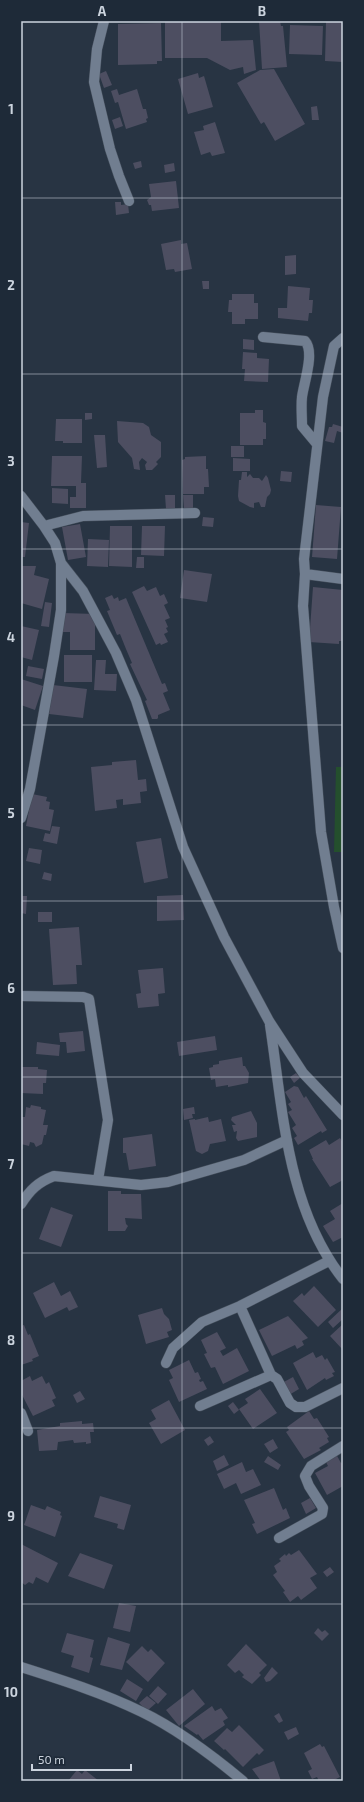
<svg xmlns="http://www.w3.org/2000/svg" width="364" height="1802" font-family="'Exo 2',sans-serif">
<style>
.green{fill:#244f2d}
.building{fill:#4d4e61}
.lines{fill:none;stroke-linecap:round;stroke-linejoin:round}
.street-casing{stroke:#454f5c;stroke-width:11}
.secondary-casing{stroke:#454f5c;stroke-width:11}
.street{stroke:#717e90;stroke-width:10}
.secondary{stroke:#717e90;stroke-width:10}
.grid{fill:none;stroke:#ccd4de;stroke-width:1;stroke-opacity:0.55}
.neatline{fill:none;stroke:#ccd4de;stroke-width:1.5}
.grid-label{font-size:13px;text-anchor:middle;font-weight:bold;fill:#ccd4de}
</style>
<rect width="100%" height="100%" fill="#283443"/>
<path class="green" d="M336 767H343V852H334Z"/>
<path class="building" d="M165 21H221V41L253 40 256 70 244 74 243 67 230 70 207 58H165Z
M259 21H280L281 26H283L287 67 262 69Z
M326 21H343V62L325 61Z
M161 23 162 61H157V64L118 65V24Z
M290 25 323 26 322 55 289 54Z
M274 69 305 124 275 141 264 122 261 124 237 83 260 70Z
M106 71 112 85 104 88 99 74Z
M198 73 199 78 204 76 213 107 188 114 178 79Z
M117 89 119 95 137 89 143 109H146L148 118 146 119 147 122 126 129 118 102 115 103 111 91Z
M317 106 319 120H312L311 107Z
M120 117 123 126 115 129 112 120Z
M215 122 225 153 212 156 210 152 201 155 194 132 204 130 203 126Z
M141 161 142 167 135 169 133 163Z
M174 163 175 171 165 173 164 165Z
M176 181 179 208 152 211 151 205H149L147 200 151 197 149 184Z
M115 202H121V205L128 204 129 213 116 215Z
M181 240V244L187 243 192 269 175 272 174 269 166 270 161 244Z
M296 255V274L285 275V256Z
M202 281H209V289H203Z
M288 286 310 288 309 300H313L312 313H309L308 321 278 318V308H287Z
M232 294H254V303H258V319H245V324H232V312H228L229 300H232Z
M243 339 254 340V350L243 349Z
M243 352 257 353V358L269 359 268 382 244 381 245 369H242Z
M255 410H263V422L266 423V439H263V445H240V413H255Z
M85 413H92V419L85 420Z
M56 419H82V443H63V441H55Z
M117 421 143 423 149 427 151 435 161 442V457L156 462 158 464 152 470H146L145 465 147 462 142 458 139 462 140 470 134 469 132 458 118 442Z
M333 424 343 427V433L337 431 334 443 325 441 329 427H332Z
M94 435H105L107 467 97 468Z
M231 446H244V457H231Z
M52 456H82L81 483H86V508H70V497H76V486H51Z
M206 456V469H208L209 487H204V494H183L182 460 185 459V457Z
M233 458 250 459V471H233Z
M281 471 292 472 291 482 280 481Z
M242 472H247V477L250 474 253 478H259L262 481 266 475 268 478 271 490 270 494 267 497 265 507H261L259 502 254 503V508L250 507 239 501 238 496 239 480H241Z
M52 488 68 489V504L52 503Z
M165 495H175V508L166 509Z
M183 495H193V509H184Z
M316 505 341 507 337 559 312 557Z
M203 517 214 518 213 527 202 526Z
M21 522 29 523 25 557H21Z
M80 524 86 557 68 560 62 527Z
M110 526H132V567L109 566Z
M142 526H165L164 556 141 555Z
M88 539 109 540 108 567 87 566Z
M137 557H144V568H136Z
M21 566H36L34 575 49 579 42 609 21 603Z
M184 570 212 574 207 602 180 598Z
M144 586 147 591 156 587 160 596 164 594 168 603 164 605 170 618 165 620 168 627 166 628 168 632 164 634 168 642 161 645 160 643 156 645 132 592Z
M313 587 343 590V641H339V644L309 642Z
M112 595 114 599 118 597 119 601 126 598 162 684 165 683 168 691 163 693 170 710 158 715V718L157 719H152L145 701 147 700 130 664 132 663 126 649 120 634 117 635 107 611 110 610 105 598Z
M45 602 52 603 49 627 41 626Z
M63 613 95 614V650H70V632H63Z
M21 626 39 630 32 660 21 657Z
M64 655H92V682H64Z
M96 660H106L105 674H117L116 691 94 690Z
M28 666 44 669 42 679 26 676Z
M21 679 43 686 35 710 21 705Z
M53 685 87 689 83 718 49 714Z
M136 760 138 780 146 779 147 791 140 792 141 803 123 805V799L116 800 117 808 95 811 91 767 112 765V762Z
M32 794 47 797 46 801 50 802 49 809 54 810 50 831 26 826Z
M52 826 60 827 57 844 43 841 45 833 50 834Z
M161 838 168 878 144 883 136 842Z
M29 848 42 850 40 864 26 861Z
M44 872 52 874 51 881 42 879Z
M183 895 184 920 157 921V896Z
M21 896H27L26 914 21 913Z
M38 912H52V922H38Z
M79 927 82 965H76L77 984 53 985 49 929Z
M163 968 165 993 158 994 159 1006 138 1008 136 994 141 993 138 970Z
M83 1031 85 1051 67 1053 66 1042H60L59 1033Z
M215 1036 217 1050 179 1056 177 1042Z
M37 1042 60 1045 59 1056 36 1054Z
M242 1057 243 1066H245L249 1073 248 1083 228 1087V1085L216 1087 215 1079 211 1080 209 1068 213 1067V1065L219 1064V1061Z
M21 1067H38V1069L47 1070 46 1083H43V1094L21 1093Z
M296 1073 300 1078 294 1083 290 1077Z
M294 1086 298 1087 304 1098 306 1096 327 1130 322 1133 321 1131 298 1145 294 1138 297 1136 292 1128 296 1125 288 1112 292 1110 288 1104 291 1102 285 1092Z
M31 1105 41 1107V1109L46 1110 43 1125H48L46 1135H44L42 1144 36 1147 34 1143 30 1142 29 1146 21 1144V1117H25L26 1107 30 1108Z
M194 1107 195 1114H192L193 1118 184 1120 183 1109Z
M251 1111 257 1123V1137L238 1141 236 1138 237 1131 234 1132 232 1125H236L231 1120 232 1117Z
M208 1117 209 1122 221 1119 226 1141 210 1144 208 1151 202 1154 196 1151 195 1147 189 1120 195 1119V1120Z
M152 1134 156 1166 129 1170 126 1153H123V1138Z
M340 1138 343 1143V1180L330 1187 312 1159H313L309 1150 326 1140 329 1145Z
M108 1191H121V1194H141L142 1219 125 1218 126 1224 128 1226 125 1231H108Z
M343 1203V1237L333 1242 323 1226 335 1219 330 1211Z
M51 1207 73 1215 61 1247 39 1239Z
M54 1282 61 1296 70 1291 78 1307 69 1311 67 1307 45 1318 33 1293Z
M314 1286 336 1310 318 1327 293 1301 302 1293 304 1296Z
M162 1308 164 1314 169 1319 172 1330 167 1332 169 1337 146 1344 138 1315Z
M343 1308V1319L333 1328 328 1322Z
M288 1316 308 1338 302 1341 304 1345 297 1349 295 1345 272 1356 259 1330Z
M343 1324V1350L330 1336Z
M24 1325 28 1335 30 1334 39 1356 32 1359 33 1361 21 1365V1326Z
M217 1332 226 1348 220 1351 223 1356 237 1348 249 1371 223 1384 215 1367 211 1368 204 1354 207 1353 201 1340Z
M313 1352 316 1358 322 1355 325 1360 327 1358 335 1372 332 1373 334 1376 326 1380 325 1378 307 1390 293 1363Z
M189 1360 195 1373 198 1372 201 1379 199 1380 200 1382 203 1381 207 1389 179 1402 169 1380 173 1378 169 1370Z
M30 1376 32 1381 42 1376 46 1384 49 1382 56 1398 52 1400 55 1406 33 1416 21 1393V1381Z
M293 1377 299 1389 289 1395 282 1383Z
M260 1389 277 1413 253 1429 239 1409 248 1403 245 1399Z
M80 1391 85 1399 77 1403 73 1395Z
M169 1400 185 1430 161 1444 149 1423 156 1419 151 1410Z
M233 1402 239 1410 234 1414 228 1406Z
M309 1411 314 1419 317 1418 329 1437 327 1438 329 1442 319 1448 321 1450 304 1459 286 1432 289 1430 287 1427Z
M82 1421V1424L93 1423 94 1432H90L91 1443 86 1444V1442L74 1443 73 1440 58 1442 57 1450 39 1451 37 1430 60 1426V1423Z
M210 1436 214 1442 208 1446 204 1440Z
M273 1439 278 1448 270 1453 264 1444Z
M336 1454 341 1463 343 1462V1486L327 1495 315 1473 328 1466 325 1460Z
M224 1455 229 1465 217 1471 213 1461Z
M268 1456 281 1465 278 1470 264 1462Z
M242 1462 246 1472 253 1469 261 1485 241 1494 236 1483 224 1489 217 1474Z
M274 1488 283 1510 286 1508 290 1518 257 1534 252 1524 255 1523 244 1500Z
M100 1496 131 1505 124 1530 117 1528 118 1524 94 1517Z
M310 1498 316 1508 306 1514 301 1503Z
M31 1505 45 1510 47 1506 61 1512 60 1515 62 1516 55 1537 24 1525Z
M21 1544 58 1563 48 1583 36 1577 33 1584 29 1582 25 1585 21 1582Z
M299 1550 317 1574 310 1578 317 1588 301 1600 298 1596 290 1602 283 1592 285 1591 273 1575 277 1572 274 1566 281 1561 279 1559 285 1554 286 1556 289 1553 291 1555Z
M80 1553 113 1565 104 1589 68 1576Z
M330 1567 334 1572 327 1577 323 1572Z
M119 1603 136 1606 130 1632 113 1628Z
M318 1628 322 1632 325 1630 329 1634 322 1641 314 1633Z
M67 1633 94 1640 90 1657 93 1658 89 1673 71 1667 74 1656 61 1652Z
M108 1637 130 1644 122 1670 100 1665Z
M246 1644 267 1665 259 1673 261 1675 252 1684 242 1677 244 1675 239 1670 235 1673 227 1665Z
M142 1646 148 1652 151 1649 165 1663 148 1682 126 1662Z
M272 1667 278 1673 270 1681 266 1682 264 1678Z
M127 1679 143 1689 136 1701 120 1691Z
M158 1686 167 1694 158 1704 149 1696Z
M193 1689 205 1704 179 1726 166 1710Z
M147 1696 156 1703 147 1711 139 1703Z
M212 1706 215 1711 221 1708 228 1718 223 1721 225 1725 203 1740 198 1734 197 1735 184 1726Z
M279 1713 283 1721 279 1723 274 1716Z
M239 1725 264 1750 259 1755 257 1753 243 1767 225 1749 224 1750 214 1741 227 1728 232 1732Z
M296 1727 299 1734 288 1740 284 1732Z
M320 1744 322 1747 324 1746 340 1777 332 1781H319L317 1777 312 1779 308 1771 312 1769 304 1753Z
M274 1761 281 1781H261L252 1769Z
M77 1770 82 1774 85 1770 99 1781H68Z"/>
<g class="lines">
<g class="street-casing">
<path id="street" d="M104 21 97 49 94 82 110 149 119 176 129 201
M263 337 305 341C315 352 304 382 302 397 301 406 302 416 302 426L317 444
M343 338 334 346 323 397 304 559 305 574 343 579
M21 496 44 526 55 543 61 563 83 591 116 653 136 700 183 847 224 937 269 1021 303 1073 343 1115
M44 526 83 516 195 513
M305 574 303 606 321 832 334 907 343 948
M21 818 30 789 54 656 61 610V563
M21 996 83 997 89 999 108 1120 98 1180
M270 1025C283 1111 287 1208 343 1279
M21 1204C30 1190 38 1182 54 1176L141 1185 168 1182 244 1160 287 1140
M240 1306 271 1375
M166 1363 173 1348 202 1322 240 1306 329 1261
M200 1406 271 1375 277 1379 290 1403 296 1407H305L343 1388
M21 1413 28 1431
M279 1538 322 1514 323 1508 309 1486 305 1476 311 1466 343 1446"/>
</g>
<g class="secondary-casing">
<path id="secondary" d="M21 1667C62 1680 103 1693 142 1712 177 1729 213 1756 243 1781"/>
</g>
<use href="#street" class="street"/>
<use href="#secondary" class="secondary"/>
</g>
<path class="grid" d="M182 21V1781M21 198H343M21 374H343M21 549H343M21 725H343M21 901H343M21 1077H343M21 1253H343M21 1428H343M21 1604H343"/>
<rect width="364" height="1802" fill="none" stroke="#1e2a38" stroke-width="44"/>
<path d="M32 1764v6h99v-6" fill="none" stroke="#ccd4de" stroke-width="2"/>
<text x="38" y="1764" font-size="12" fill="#ccd4de" stroke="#1e2a38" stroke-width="3" paint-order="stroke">50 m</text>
<rect x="22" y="22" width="320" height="1758" class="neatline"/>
<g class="grid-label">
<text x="102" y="16">A</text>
<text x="262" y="16">B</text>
<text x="11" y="114">1</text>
<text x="11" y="290">2</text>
<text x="11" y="466">3</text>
<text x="11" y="642">4</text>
<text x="11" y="818">5</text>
<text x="11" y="993">6</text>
<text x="11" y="1169">7</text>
<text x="11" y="1345">8</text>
<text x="11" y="1521">9</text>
<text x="11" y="1697">10</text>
</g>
</svg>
